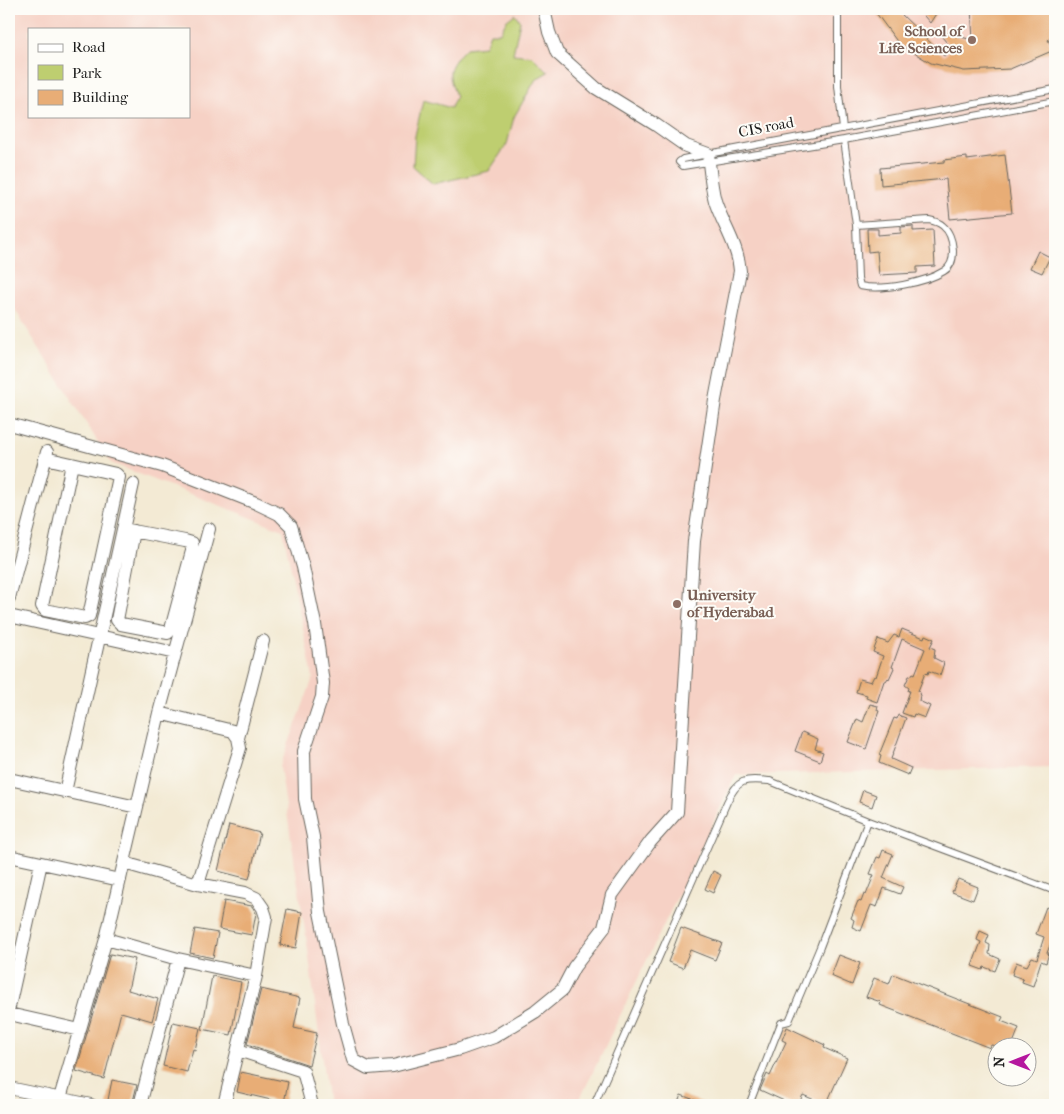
<svg xmlns="http://www.w3.org/2000/svg" width="1064" height="1114" font-family="'IM FELL French Canon',serif">
<style>
.built{fill:#f6d1c5;fill-rule:evenodd}
.green{fill:#bece70;stroke:#6d7546}
.building{fill:#e8ad76}
.lines{fill:none;stroke-linecap:round;stroke-linejoin:round}
.service-casing{stroke:#67645c;stroke-width:8}
.minor-casing{stroke:#67645c;stroke-width:14}
.service{stroke:#fff;stroke-width:6}
.minor{stroke:#fff;stroke-width:12}
.education-dot{fill:#8d6e63;stroke:#fdfcf7;stroke-width:2}
.labels{text-anchor:middle;stroke-width:4;stroke-linejoin:round;paint-order:stroke}
.education-label{font-size:15px;font-weight:bold;fill:#785e54;stroke:#fdfcf7;text-anchor:end}
.street-label{font-size:15px;fill:#1c1c1c;stroke:#fdfcf7}
</style>
<rect width="100%" height="100%" fill="#fdfcf7"/>
<filter id="ink" filterUnits="userSpaceOnUse"><feTurbulence type="fractalNoise" baseFrequency=".02" numOctaves="2"/><feDisplacementMap in="SourceGraphic" scale="10" xChannelSelector="R" yChannelSelector="G"/><feConvolveMatrix kernelMatrix="1 2 1 2 8 2 1 2 1" color-interpolation-filters="sRGB"/></filter>
<filter id="wash" filterUnits="userSpaceOnUse"><feTurbulence type="fractalNoise" baseFrequency=".0096" numOctaves="4" result="noise"/><feDisplacementMap in="SourceGraphic" scale="20" xChannelSelector="R" yChannelSelector="G"/><feGaussianBlur stdDeviation="1.12" result="paint"/><feColorMatrix in="noise" values="0 0 0 0 0 0 0 0 0 0 0 0 0 0 0 0 0 1.4 0 .05"/><feComposite in="paint" operator="in"/></filter>
<g filter="url(#wash)">
<rect width="100%" height="100%" fill="#f3ead4"/>
<path class="built" d="M9 9H1055V767L736 775 577 1105H328L308 950 280 767 313 678 283 530 111 463 9 300ZM29 29H189V116H29Z"/>
<path class="green" d="M515 14 520 21 513 54 532 56 548 72 536 79 514 117 507 144 489 171 433 184 413 166 415 136 423 100 451 108 456 96C446 71 448 67 466 48L485 46 490 33H500L506 21Z"/>
<g id="blocks">
<path class="building" d="M873 9H896L944 56 952 49 937 31 973 40 971 9H1055V34L1048 40 1054 50 1010 69 964 71 931 63 899 44Z
M918 9H939L930 23Z
M1005 155 1012 213 950 219 946 179 881 185 880 168 944 162V160L967 157V160Z
M913 226V231L933 230 935 266 917 267V273L879 275 877 251 868 252 867 229H878V235L901 233V227Z
M1038 251 1050 257 1042 273 1030 268Z
M902 629 924 638 925 635 934 639 930 647 935 649 934 658 944 663 940 675 929 671 928 674 925 673 918 691 920 692 919 694 920 695 919 701 930 706 925 718 914 714 913 717 902 713 910 691H908L909 688 905 685 909 676H911L913 673 915 674 925 649 902 639 892 667 894 668 889 679 888 678 886 681H884L877 702 866 698 867 695 856 692 860 679 871 682 874 676 876 677 883 656 873 652 878 639 888 643 894 635 899 637Z
M870 704 878 706 877 710 879 711 866 749 848 742 857 719 863 722Z
M898 715 906 718 891 759 911 768 908 775 879 763 881 756 879 755 894 718 897 719Z
M802 732 818 739 815 749 823 752 820 761 795 751Z
M863 790 876 795 872 807 859 802Z
M229 825 260 833 249 879 218 871Z
M883 850 893 854 883 878 903 887 900 894 884 888 877 907 871 905 861 931 852 927 854 920 851 918 858 901 861 902 864 894 866 895 874 875 870 874 877 857 880 858Z
M713 871 721 875 713 893 705 889Z
M958 879 978 887 973 900 952 892Z
M224 901 252 906 256 913 252 935 219 929Z
M1046 907 1055 911V932L1047 953H1049L1046 963 1041 961 1033 986 1022 982 1023 979 1012 975 1016 962 1027 966 1032 957 1037 959 1044 937 1036 934Z
M287 909 302 912 296 948 280 945Z
M681 928 722 943 715 960 690 950 683 968 668 962Z
M195 929 218 933 213 958 190 953Z
M980 931 989 935 986 943 990 945 989 954 1000 959 995 971 984 967 983 970 972 966 981 942 977 940Z
M110 954 135 959 128 990 158 999 152 1021 121 1012 104 1079 76 1071Z
M839 955 860 963 852 985 831 976Z
M893 974 1003 1017 1001 1021 1019 1028 1012 1046H996L991 1045 990 1048 880 1005 881 1002 866 997 874 978 889 984Z
M212 976 241 982 231 1035 202 1029Z
M261 989 300 998 294 1028 317 1033 309 1065 247 1044Z
M173 1022 200 1028 195 1050 193 1049 187 1072 163 1066Z
M787 1027 825 1045 824 1048 847 1058 826 1105 803 1095 798 1105H793L760 1090 767 1074 770 1076 786 1042 782 1040Z
M241 1072 288 1082 284 1103 237 1092Z
M112 1080 137 1085 132 1105H107Z
M681 1095 706 1104V1105H677Z"/>
</g>
</g>
<g filter="url(#ink)">
<use href="#blocks" fill-opacity="0" stroke="#67645c" stroke-width="1"/>
<g class="lines">
<g class="service-casing">
<path id="service" d="M838 9V86L843 129
M844 140 683 166 679 162 683 159 708 154 1055 89
M856 225 929 220C934 221 939 222 943 226 954 235 958 263 944 271 925 283 882 291 860 286L858 278 856 225 844 140 1055 101
M594 1105 727 802C738 778 745 779 770 781L868 821 1055 891
M749 1105 781 1023 789 1021 820 947 868 821"/>
</g>
<g class="minor-casing">
<path id="minor" d="M9 424 162 466 256 503 279 514 291 526 303 567 315 624 323 683 322 697 304 751 305 799 313 837 320 912 343 1024 353 1060 368 1068 393 1066 460 1049 494 1037 535 1012 562 990 574 967 604 928 612 895 651 841 677 812 694 541 715 400 740 271C738 245 723 225 715 201 711 186 710 170 708 154L686 146 656 125 596 88 557 53 549 32 544 9
M45 458 116 474 119 477 89 616 85 618 45 610 42 606 72 464
M123 529 185 541 192 543V551L171 629 168 633 121 624 117 620 134 531
M9 598 47 452
M9 616 175 653
M159 713 233 731 238 738 240 748 198 884
M238 738 263 641
M9 779 137 807
M65 792 133 484
M9 856 120 880
M124 863 198 884 245 893 256 898 263 908 266 917 256 976 224 1105
M106 939 178 959 256 976
M9 1007 41 863
M9 1014 80 1030
M238 1050 303 1071 312 1105
M9 1088 91 1105
M58 1105 106 939 159 713 209 529
M140 1105 178 959"/>
</g>
<use href="#service" class="service"/>
<use href="#minor" class="minor"/>
</g>
</g>
<g class="education-dot">
<circle cx="972" cy="40" r="5"/>
<circle cx="677" cy="604" r="5"/>
</g>
<g class="labels">
<g class="education-label">
<text x="962" y="36">School of<tspan x="962" dy="17">Life Sciences</tspan></text>
<text x="687" y="600" text-anchor="start">University<tspan x="687" dy="17">of Hyderabad</tspan></text>
</g>
<g class="street-label">
<text transform="translate(766 127) rotate(-11)" y="5">CIS road</text>
</g>
</g>
<rect width="1064" height="1114" fill="none" stroke="#fdfcf7" stroke-width="30"/>
<rect x="28" y="28" width="162" height="90" fill="#fdfcf7" stroke="#a3a29f"/>
<rect x="38" y="44" width="25" height="8" fill="#ffffff" stroke="#a3a29f"/>
<text x="72" y="52" font-size="15" fill="#1c1c1c">Road</text>
<rect x="38" y="65" width="25" height="15" fill="#bece70" stroke="#a3a29f"/>
<text x="72" y="78" font-size="15" fill="#1c1c1c">Park</text>
<rect x="38" y="90" width="25" height="15" fill="#e8ad76" stroke="#a3a29f"/>
<text x="72" y="102" font-size="15" fill="#1c1c1c">Building</text>
<g transform="translate(1012 1062) rotate(270)"><circle r="24" fill="#fdfcf7" stroke="#a3a29f"/>
<path d="M0-4L9 19L0 12L-9 19Z" fill="#b5179e"/>
<text y="-8" font-size="14" font-weight="bold" text-anchor="middle" fill="#1c1c1c">N</text>
</g>
</svg>
